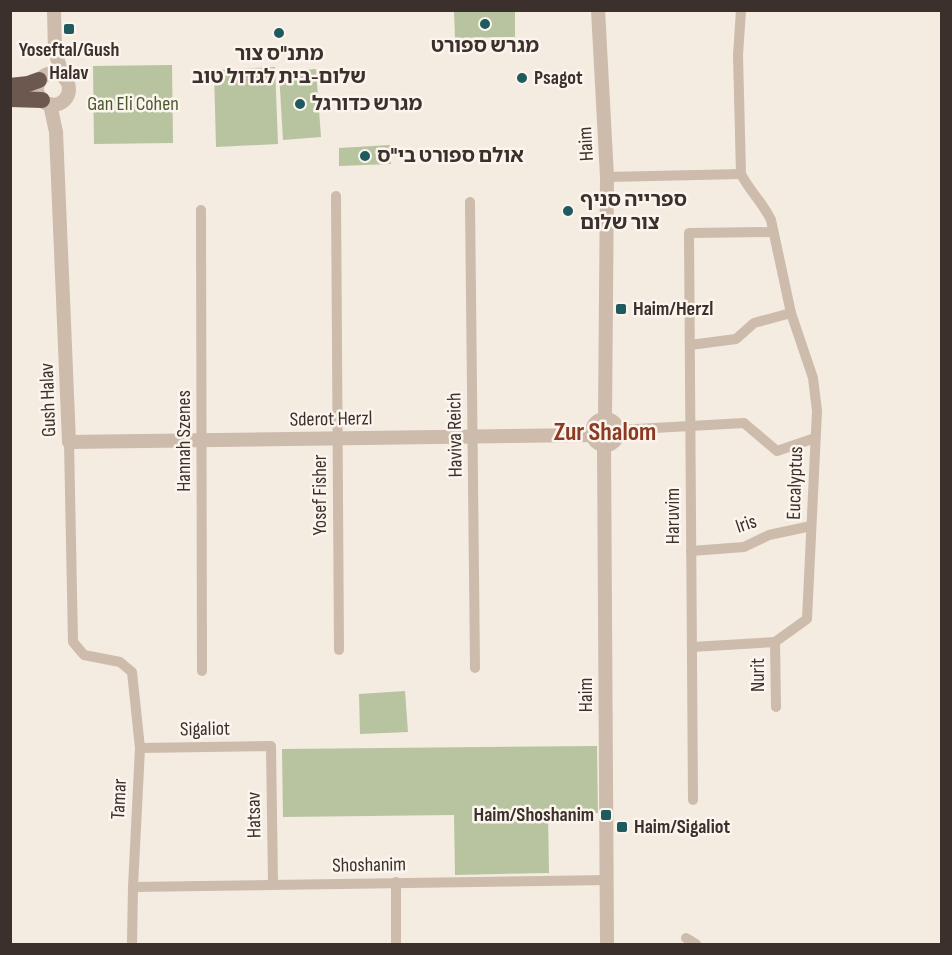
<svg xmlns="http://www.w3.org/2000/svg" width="952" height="955" font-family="'Sofia Sans Condensed','Noto Sans Hebrew',sans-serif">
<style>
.green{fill:#b8c4a0}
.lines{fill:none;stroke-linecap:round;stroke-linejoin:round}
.minor{stroke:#cdbbac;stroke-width:10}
.tertiary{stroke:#cdbbac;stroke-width:14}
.trunk{stroke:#6c584f;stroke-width:16}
.poi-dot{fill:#1f5a5e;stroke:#fbf5ee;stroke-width:2}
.labels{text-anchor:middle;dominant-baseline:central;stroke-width:5;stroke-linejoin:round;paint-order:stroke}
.poi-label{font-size:20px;font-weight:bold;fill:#3b302b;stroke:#fbf5ee;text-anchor:start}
.park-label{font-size:20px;fill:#4a5a2e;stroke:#fbf5ee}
.street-label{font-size:20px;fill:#3b302b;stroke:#fbf5ee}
.district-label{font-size:26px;font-weight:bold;fill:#8c3b22;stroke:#fbf5ee}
</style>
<rect width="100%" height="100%" fill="#f4ebe1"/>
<!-- green -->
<g class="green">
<polygon points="454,11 515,11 515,37 455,38"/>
<polygon points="172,65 173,143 94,144 93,66"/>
<polygon points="275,67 278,144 216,147 214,70"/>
<polygon points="316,69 321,137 283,140 279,72"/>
<polygon points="390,145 391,164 339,166 339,148"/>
<polygon points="405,691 408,732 360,734 359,694"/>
<polygon points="597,746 598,813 548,813 549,873 455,875 454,815 283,817 282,749"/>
</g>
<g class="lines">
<!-- minor -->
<g class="minor">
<polyline points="607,177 741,174"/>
<polyline points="336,196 339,650"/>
<polyline points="470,202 475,668"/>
<polyline points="201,210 202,671"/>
<polyline points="690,345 736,339 754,323 791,313"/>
<polyline points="618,430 744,423 777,451 815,438"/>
<polyline points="69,442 73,642 84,655 120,662 132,672 140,748 133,887 132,944"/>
<polyline points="691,551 744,547 769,535 811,526"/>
<polyline points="775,642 776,707"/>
<path d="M 692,647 L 775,642 L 807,619 L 817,411 L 813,378 L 791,313 L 771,220 C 763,203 749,190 741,174 L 738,55 L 741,10"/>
<polyline points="140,748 271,746 273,884"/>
<polyline points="693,800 689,233 773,232"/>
<polyline points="133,887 607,880"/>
<polyline points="686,938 696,944"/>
<polyline points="396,944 396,882"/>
</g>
<!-- tertiary -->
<g class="tertiary">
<polyline points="54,10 55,52 63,76"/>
<polyline points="598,10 607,177 605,419"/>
<circle cx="53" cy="89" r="16"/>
<polyline points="50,104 56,132 69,442 592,435"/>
<circle cx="605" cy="432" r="13"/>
<polyline points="604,445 607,944"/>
</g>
<!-- trunk -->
<g class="trunk">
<polyline points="10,86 28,84 39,80"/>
<polyline points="10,99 42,100"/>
</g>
</g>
<!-- markers -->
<g class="poi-dot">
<circle cx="485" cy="24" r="6"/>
<rect x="63" y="23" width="12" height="12" rx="3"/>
<circle cx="279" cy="33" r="6"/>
<circle cx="522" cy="78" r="6"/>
<circle cx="300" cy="104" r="6"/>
<circle cx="365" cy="156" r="6"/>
<circle cx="568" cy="211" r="6"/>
<rect x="615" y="303" width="12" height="12" rx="3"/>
<rect x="600" y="809" width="12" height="12" rx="3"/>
<rect x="616" y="821" width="12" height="12" rx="3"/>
</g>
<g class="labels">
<!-- poi labels -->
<g class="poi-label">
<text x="485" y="46" text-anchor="middle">מגרש ספורט</text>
<text x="69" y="50" text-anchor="middle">Yoseftal/Gush<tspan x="69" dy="23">Halav</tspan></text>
<text x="279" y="54" text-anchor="middle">מתנ"ס צור<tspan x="279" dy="23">שלום-בית לגדול טוב</tspan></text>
<text x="534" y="78">Psagot</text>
<text x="312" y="104">מגרש כדורגל</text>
<text x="377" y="156">אולם ספורט בי"ס</text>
<text x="580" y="200">ספרייה סניף<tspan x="580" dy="23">צור שלום</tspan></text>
<text x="633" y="309">Haim/Herzl</text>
<text x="594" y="815" text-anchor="end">Haim/Shoshanim</text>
<text x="634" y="827">Haim/Sigaliot</text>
</g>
<!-- park labels -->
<g class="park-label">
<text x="133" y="104">Gan Eli Cohen</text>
</g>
<!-- street labels -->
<g class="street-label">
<text transform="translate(586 144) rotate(-93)">Haim</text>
<text transform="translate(48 400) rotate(-92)">Gush Halav</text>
<text transform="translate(331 419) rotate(-1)">Sderot Herzl</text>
<text transform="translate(455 435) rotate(-91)">Haviva Reich</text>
<text transform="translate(184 441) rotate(-90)">Hannah Szenes</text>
<text transform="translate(795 483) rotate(-88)">Eucalyptus</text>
<text transform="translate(320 495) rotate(-90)">Yosef Fisher</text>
<text transform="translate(673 516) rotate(-90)">Haruvim</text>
<text transform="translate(746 524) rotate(-19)">Iris</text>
<text transform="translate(758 675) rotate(-90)">Nurit</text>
<text transform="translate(586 695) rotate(-90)">Haim</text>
<text transform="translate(205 729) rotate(-1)">Sigaliot</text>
<text transform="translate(119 799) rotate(-87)">Tamar</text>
<text transform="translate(254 815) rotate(-91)">Hatsav</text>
<text transform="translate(369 865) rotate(-1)">Shoshanim</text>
</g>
<!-- district labels -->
<g class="district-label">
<text x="605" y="432">Zur Shalom</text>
</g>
</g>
<!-- border -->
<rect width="952" height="955" fill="none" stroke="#3b302b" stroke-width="24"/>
</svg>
